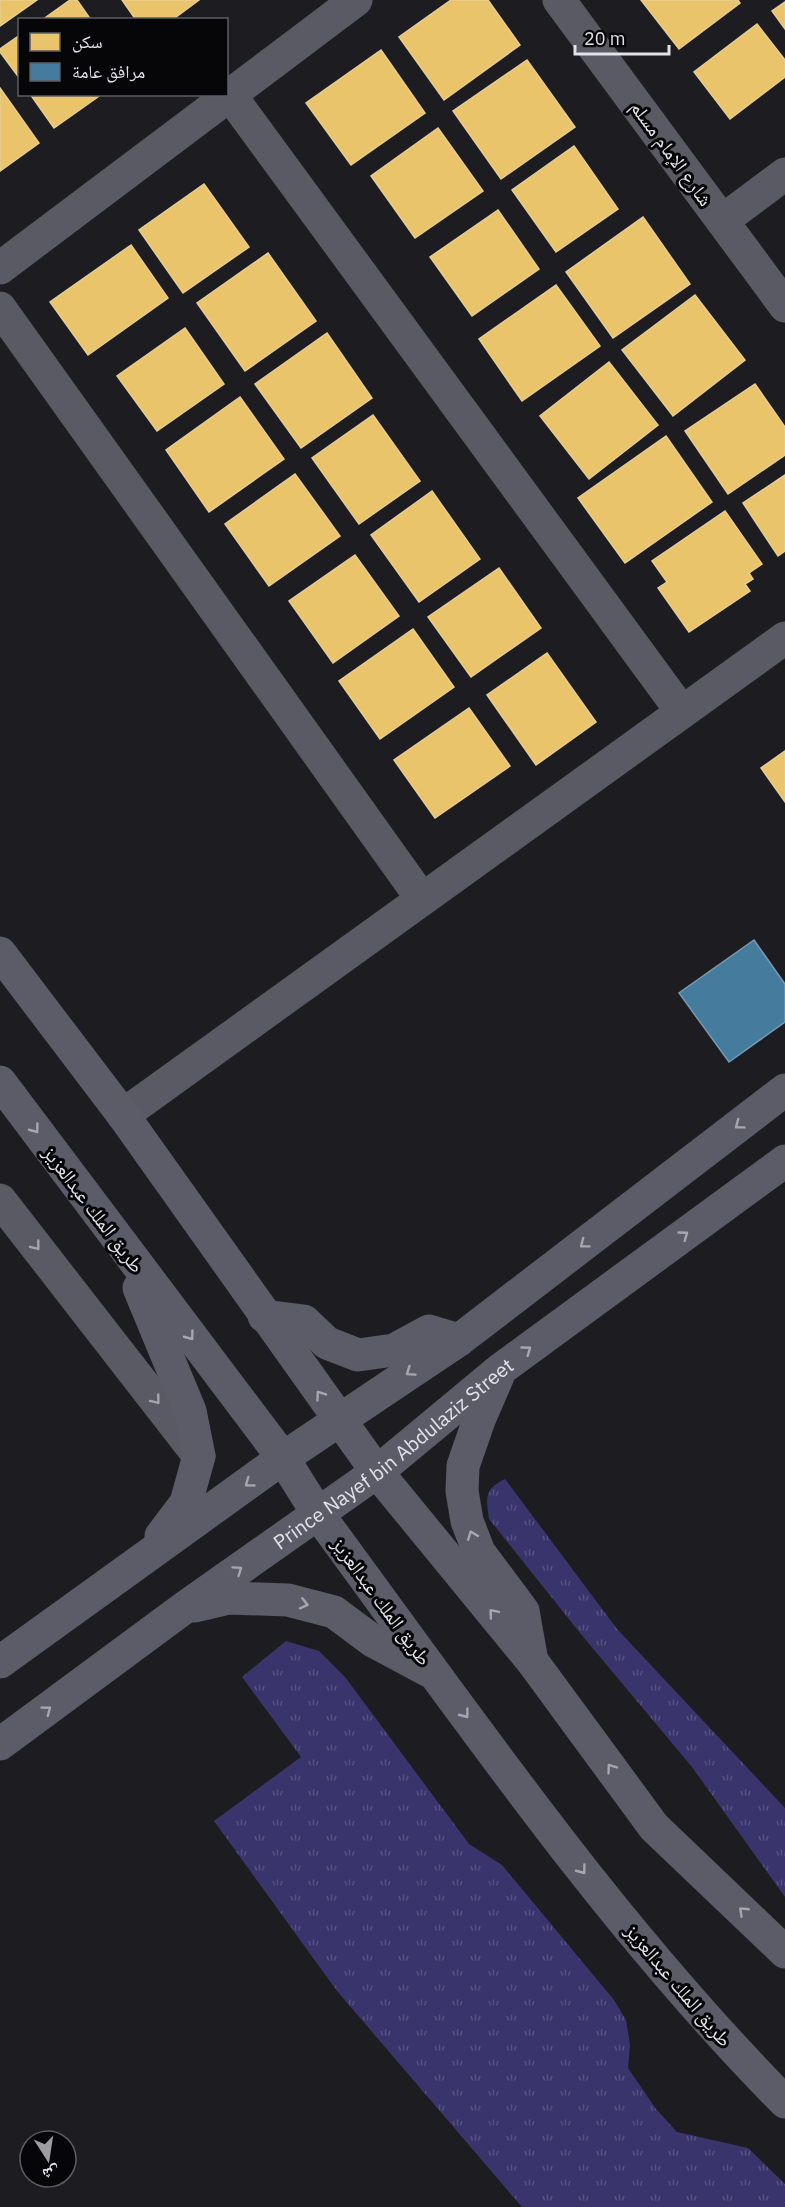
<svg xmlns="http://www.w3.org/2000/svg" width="785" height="2207" font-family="'IBM Plex Sans','Noto Naskh Arabic',sans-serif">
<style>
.grass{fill:url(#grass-tufts)}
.homes{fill:#e9c46a;stroke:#e7cd90;stroke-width:1.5}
.public{fill:#457b9d;stroke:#749ab4;stroke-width:1.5}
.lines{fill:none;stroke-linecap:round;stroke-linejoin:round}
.minor{stroke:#5a5a64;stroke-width:33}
.major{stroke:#5b5c67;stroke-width:33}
.oneway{stroke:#a5a6ae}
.oneway2{stroke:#a5a5ad}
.labels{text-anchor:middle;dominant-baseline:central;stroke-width:6;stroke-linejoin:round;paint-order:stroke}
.street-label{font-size:20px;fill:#e2e2e8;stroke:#060609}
</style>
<defs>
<pattern id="grass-tufts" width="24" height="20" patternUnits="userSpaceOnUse" patternTransform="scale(1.5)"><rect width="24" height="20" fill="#39346c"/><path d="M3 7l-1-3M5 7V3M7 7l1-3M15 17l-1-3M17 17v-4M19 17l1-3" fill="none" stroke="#555181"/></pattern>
</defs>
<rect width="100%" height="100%" fill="#1d1d21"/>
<!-- grass -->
<g class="grass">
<path d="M 505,1479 L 617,1629 L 785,1808 L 785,1897 L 692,1767 L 580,1633 L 489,1519 C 486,1498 484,1489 505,1479 Z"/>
<polygon points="286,1641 319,1651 345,1677 469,1844 502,1865 614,2000 626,2020 630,2045 628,2068 656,2109 677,2132 748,2148 785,2184 785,2207 522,2207 337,1991 214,1821 301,1757 242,1677"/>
</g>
<!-- homes -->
<g class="homes">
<polygon points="0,0 37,0 0,26"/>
<polygon points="70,0 77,0 91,20 42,20"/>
<polygon points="122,0 199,0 172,20 136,20"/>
<polygon points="451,0 488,0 520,45 444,100 399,37"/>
<polygon points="641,0 738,0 740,3 679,49"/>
<polygon points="785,2 785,29 772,11"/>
<polygon points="757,24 785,60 785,77 730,119 694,72"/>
<polygon points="20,35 20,79 0,52 0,49"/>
<polygon points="381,50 425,113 351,165 306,103"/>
<polygon points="527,60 575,127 501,179 453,111"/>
<polygon points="0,88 39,143 0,171"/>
<polygon points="30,94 102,94 54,128"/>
<polygon points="438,128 483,191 415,238 371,176"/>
<polygon points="574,146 618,209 556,252 512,190"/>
<polygon points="204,184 249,247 183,293 139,230"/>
<polygon points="498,210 539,269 472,316 430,257"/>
<polygon points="643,217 690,284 613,338 566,272"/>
<polygon points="131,245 168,298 88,355 50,302"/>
<polygon points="268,253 316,321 245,371 197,303"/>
<polygon points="556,285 600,346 522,401 479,339"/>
<polygon points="695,295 745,360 673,416 622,350"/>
<polygon points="185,328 224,384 157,431 117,376"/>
<polygon points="327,333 372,398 301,448 255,384"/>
<polygon points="609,362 658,425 589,479 540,416"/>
<polygon points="755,384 785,427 785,455 728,494 685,431"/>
<polygon points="240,397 284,459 209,512 166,450"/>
<polygon points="373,415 420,481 359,524 312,458"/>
<polygon points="666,436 712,502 625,563 578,498"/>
<polygon points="295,474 340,536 269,586 225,524"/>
<polygon points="785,475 785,551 778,556 743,503"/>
<polygon points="432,491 480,559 419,602 371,535"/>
<polygon points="725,511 762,564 749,573 753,579 745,584 750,591 689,632 658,588 667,582 652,561"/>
<polygon points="355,555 399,616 333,663 289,601"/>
<polygon points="499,568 541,628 471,677 428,617"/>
<polygon points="413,629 454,687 380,739 339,681"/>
<polygon points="547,653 596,722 536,765 487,695"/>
<polygon points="469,708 510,766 435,818 394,760"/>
<polygon points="785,751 785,802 761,768"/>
</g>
<!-- public -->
<polygon class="public" points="754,940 785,984 785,1022 729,1062 679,993"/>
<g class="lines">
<!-- minor -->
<g class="minor">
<polyline points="559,0 785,306"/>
<polyline points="230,95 682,712"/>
<polyline points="722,221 785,174"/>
<polyline points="0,268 356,0"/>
<polyline points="0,308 422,899"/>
<polyline points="123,1115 785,638"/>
<polyline points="0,1200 199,1456"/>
</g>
<!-- major -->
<g class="major">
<polyline points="0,953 123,1115 377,1472 532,1661 654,1827 785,1952"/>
<path d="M 0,1082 L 283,1458 L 318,1514 C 466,1715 609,1924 785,2102"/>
<polyline points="139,1288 190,1411 199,1456 186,1503 161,1536"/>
<polyline points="264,1316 304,1321 327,1343 358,1355 394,1350 429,1331 459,1340"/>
<polyline points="498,1376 479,1420 463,1466 462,1491 467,1521 479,1552 523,1611 531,1656"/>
<polyline points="195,1606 229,1598 288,1600 334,1612 373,1641 429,1671"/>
<polyline points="0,1662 283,1458 459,1340 785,1090"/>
<path id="s1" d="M 0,1744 L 184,1608 L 377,1472 L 501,1369 L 785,1161"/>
</g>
</g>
<!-- one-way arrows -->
<defs><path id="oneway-chevron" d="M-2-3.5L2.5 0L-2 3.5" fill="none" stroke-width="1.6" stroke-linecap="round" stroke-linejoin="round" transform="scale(1.5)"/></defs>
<g class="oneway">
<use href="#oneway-chevron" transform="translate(739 1125) rotate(143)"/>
<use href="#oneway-chevron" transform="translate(35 1129) rotate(53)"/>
<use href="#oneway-chevron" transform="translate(684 1235) rotate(-36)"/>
<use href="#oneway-chevron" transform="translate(584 1244) rotate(143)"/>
<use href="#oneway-chevron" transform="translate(190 1336) rotate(53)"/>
<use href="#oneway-chevron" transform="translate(527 1350) rotate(-36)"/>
<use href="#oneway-chevron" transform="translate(410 1372) rotate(146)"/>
<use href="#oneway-chevron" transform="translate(320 1395) rotate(-125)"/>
<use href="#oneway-chevron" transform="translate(249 1483) rotate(144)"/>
<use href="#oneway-chevron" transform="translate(472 1535) rotate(-111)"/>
<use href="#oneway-chevron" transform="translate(238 1570) rotate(-35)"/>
<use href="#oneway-chevron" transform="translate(304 1604) rotate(14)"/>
<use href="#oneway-chevron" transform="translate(493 1613) rotate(-130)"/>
<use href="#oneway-chevron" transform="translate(47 1710) rotate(-37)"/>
<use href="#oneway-chevron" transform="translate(465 1714) rotate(53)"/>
<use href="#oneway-chevron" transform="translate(611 1768) rotate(-126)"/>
<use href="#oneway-chevron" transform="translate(582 1870) rotate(53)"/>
<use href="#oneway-chevron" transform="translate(743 1911) rotate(-136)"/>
</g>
<g class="oneway2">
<use href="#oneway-chevron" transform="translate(36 1246) rotate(52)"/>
<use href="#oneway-chevron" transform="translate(156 1400) rotate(52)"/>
</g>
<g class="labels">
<!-- street labels -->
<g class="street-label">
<text transform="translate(672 153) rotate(54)">شارع الإمام مسلم</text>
<text transform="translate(94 1209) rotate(53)">طريق الملك عبدالعزيز</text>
<text stroke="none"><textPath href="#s1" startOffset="489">Prince Nayef bin Abdulaziz Street</textPath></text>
<text transform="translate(382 1601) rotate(54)">طريق الملك عبدالعزيز</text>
<text transform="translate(679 1985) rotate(50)">طريق الملك عبدالعزيز</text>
</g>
</g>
<!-- legend -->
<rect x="18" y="18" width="210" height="78" fill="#060609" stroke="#5e5e62" stroke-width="1.5"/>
<rect x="30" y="33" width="30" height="18" fill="#e9c46a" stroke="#5e5e62" stroke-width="1.5"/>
<text x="72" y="48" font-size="18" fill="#e2e2e8">سكن</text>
<rect x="30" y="63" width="30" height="18" fill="#457b9d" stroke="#5e5e62" stroke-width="1.5"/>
<text x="72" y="78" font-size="18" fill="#e2e2e8">مرافق عامة</text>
<!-- north arrow -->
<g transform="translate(48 2159) rotate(168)"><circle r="28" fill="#060609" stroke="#5e5e62" stroke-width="1.5"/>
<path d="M0-4.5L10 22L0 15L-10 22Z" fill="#9d9da2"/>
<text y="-9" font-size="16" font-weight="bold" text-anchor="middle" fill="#e2e2e8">ش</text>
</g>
<!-- scale -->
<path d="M575 45v9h94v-9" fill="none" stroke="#e2e2e8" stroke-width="3"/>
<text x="584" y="45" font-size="18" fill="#e2e2e8" stroke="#060609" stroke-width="4.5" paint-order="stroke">20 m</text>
</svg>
